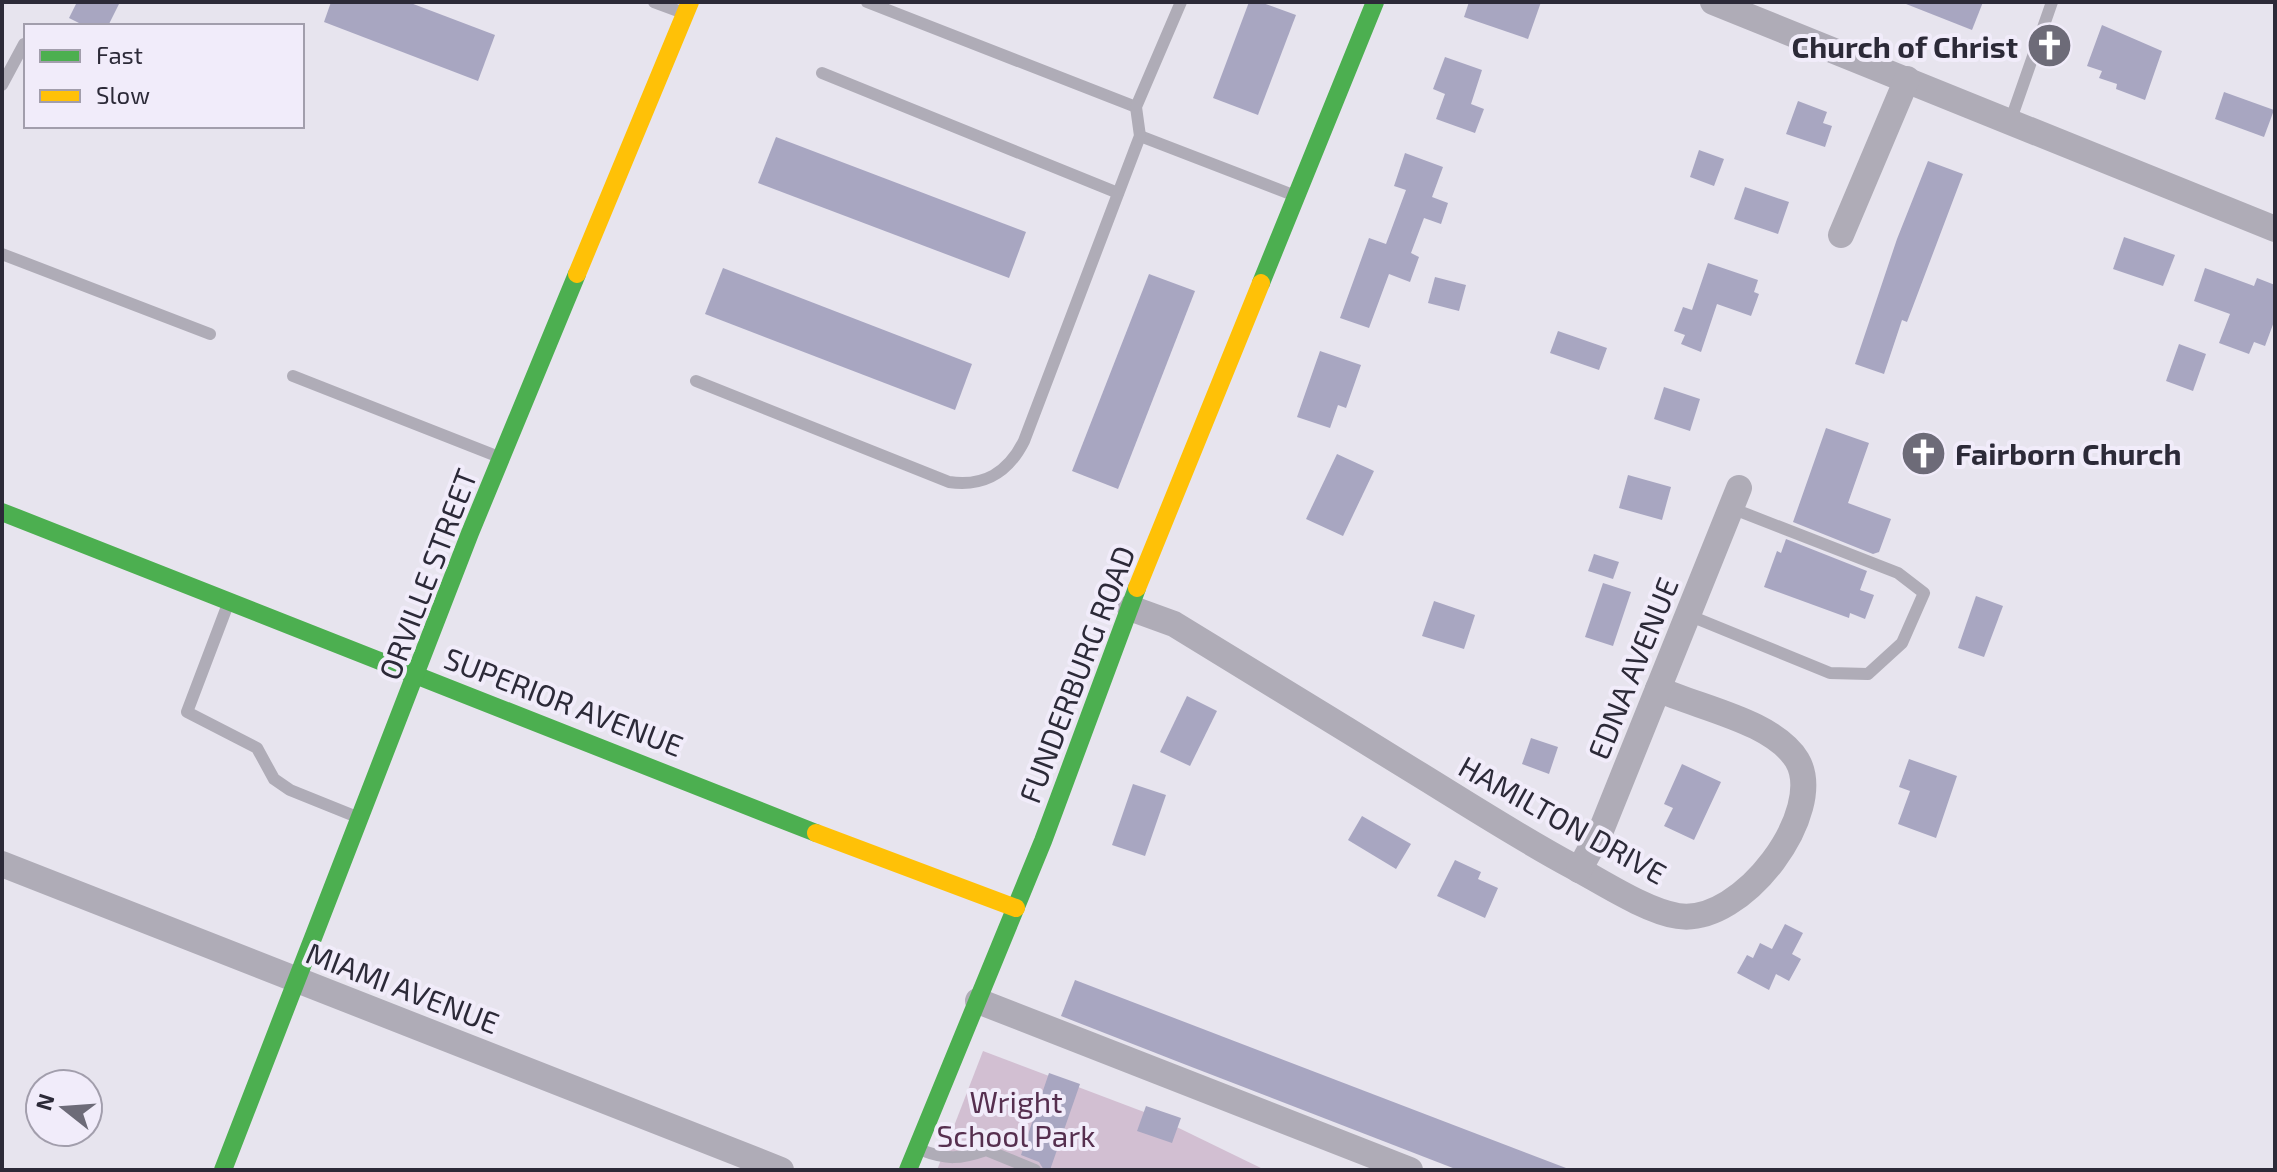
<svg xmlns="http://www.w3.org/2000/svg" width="2277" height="1172" font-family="'Exo 2',sans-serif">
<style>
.green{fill:#d2bfd2}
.building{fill:#a8a6c1}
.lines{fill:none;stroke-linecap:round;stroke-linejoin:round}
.lane{stroke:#afacb7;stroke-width:12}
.street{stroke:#afacb7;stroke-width:26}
.fast{stroke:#4caf50;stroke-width:18}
.slow{stroke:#ffc107;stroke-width:18}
.labels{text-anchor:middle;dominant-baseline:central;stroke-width:8;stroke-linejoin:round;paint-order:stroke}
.poi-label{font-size:30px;font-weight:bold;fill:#2c2a38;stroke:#f1ecfa;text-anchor:end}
.street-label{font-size:30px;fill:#2c2a38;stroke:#f1ecfa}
.park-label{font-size:30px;fill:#562f4f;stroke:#f1ecfa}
</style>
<rect width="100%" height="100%" fill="#e7e4ee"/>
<!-- green -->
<polygon class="green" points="983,1051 1152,1115 1265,1170 937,1170"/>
<!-- building -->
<g class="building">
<polygon points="77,2 120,2 108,26 85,26 69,18"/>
<polygon points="331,2 408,2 495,35 478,81 324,22"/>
<polygon points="1249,2 1260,2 1296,15 1258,115 1213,98"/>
<polygon points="1469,2 1541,2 1528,39 1464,17"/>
<polygon points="1901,2 1983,2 1972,30"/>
<polygon points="2102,25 2162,51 2145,100 2116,89 2117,84 2099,78 2102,71 2087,66"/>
<polygon points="1445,57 1482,70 1471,104 1484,109 1475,133 1436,119 1445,94 1433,89"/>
<polygon points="2224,92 2274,110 2264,137 2215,119"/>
<polygon points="1798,101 1827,112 1823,123 1832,126 1825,147 1786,134"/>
<polygon points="776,137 1026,232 1009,278 758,183"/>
<polygon points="1699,150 1724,159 1714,186 1690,177"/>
<polygon points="1405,153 1443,167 1432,197 1448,203 1441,224 1424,218 1411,253 1419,257 1410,282 1389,274 1369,328 1340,318 1369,238 1386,244 1406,190 1394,186"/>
<polygon points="1928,161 1963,174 1907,322 1902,320 1884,374 1855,364 1897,239"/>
<polygon points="1745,187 1789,202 1778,234 1734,219"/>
<polygon points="2124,237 2175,255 2163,286 2113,269"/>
<polygon points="1708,263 1758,280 1754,292 1759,294 1751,316 1717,304 1701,352 1681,344 1685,335 1674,331 1683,307 1692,310"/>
<polygon points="723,268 972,364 955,410 705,314"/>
<polygon points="2205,268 2254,286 2257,278 2275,285 2275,319 2265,346 2254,342 2249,354 2219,343 2230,314 2194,301"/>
<polygon points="1149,274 1195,291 1118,489 1072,471"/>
<polygon points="1435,277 1466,285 1459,311 1428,303"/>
<polygon points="1558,331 1607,348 1599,370 1550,353"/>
<polygon points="2179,344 2206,354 2193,391 2166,381"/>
<polygon points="1320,351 1361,365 1346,408 1338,405 1330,428 1297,417"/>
<polygon points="1664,387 1700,399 1690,431 1654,419"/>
<polygon points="1826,428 1869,443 1848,503 1891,519 1879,552 1873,554 1793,522"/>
<polygon points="1337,454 1374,471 1343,536 1306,519"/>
<polygon points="1628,475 1671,487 1662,520 1619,508"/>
<polygon points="1786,539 1867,571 1860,590 1874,595 1865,619 1850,613 1849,618 1764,587 1777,551 1781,553"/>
<polygon points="1594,554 1619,562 1613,579 1588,571"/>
<polygon points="1603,583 1631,592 1613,646 1585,637"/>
<polygon points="1976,596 2003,606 1984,657 1958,648"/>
<polygon points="1434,601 1475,615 1464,649 1422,636"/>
<polygon points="1187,696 1217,711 1190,766 1160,752"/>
<polygon points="1531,738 1558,747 1549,774 1522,764"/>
<polygon points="1909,759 1957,776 1936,838 1898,824 1910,791 1899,787"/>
<polygon points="1682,764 1721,782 1694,840 1664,826 1673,808 1664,804"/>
<polygon points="1133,784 1166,795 1145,856 1112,845"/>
<polygon points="1362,816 1411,844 1396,869 1348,840"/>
<polygon points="1455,860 1481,872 1478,879 1498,888 1485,918 1437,896"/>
<polygon points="1785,924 1803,933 1792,954 1801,959 1789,981 1776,974 1769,990 1737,973 1747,955 1753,958 1760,943 1772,949"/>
<polygon points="1075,980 1566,1168 1566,1170 1458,1170 1189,1066 1061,1016"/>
<polygon points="1049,1073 1080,1084 1050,1170 1044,1170 1039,1162 1021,1155"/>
<polygon points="1146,1106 1181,1118 1172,1143 1137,1131"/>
</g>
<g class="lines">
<!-- lane -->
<g class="lane">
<polyline points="654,2 681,12"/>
<polyline points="867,2 1136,107"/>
<polyline points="822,73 1118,193"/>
<polyline points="2,85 24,44"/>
<polyline points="2010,122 2052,2"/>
<polyline points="1140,136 1293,195"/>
<polyline points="2,254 210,334"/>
<polyline points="293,376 499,457"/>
<path d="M 696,381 L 949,482 C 984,487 1008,473 1024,441 L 1140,136 L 1136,107 L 1181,2"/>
<polyline points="228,604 187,712 257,748 274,779 290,790 357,817"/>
<polyline points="1688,615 1830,673 1868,674 1902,643 1924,593 1898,573 1731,508"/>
<path d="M 921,1150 C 947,1160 960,1159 986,1150 L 1035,1170"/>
</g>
<!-- street -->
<g class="street">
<polyline points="1713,2 2275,229"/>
<polyline points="1841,235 1907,79"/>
<path d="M 1130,608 L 1174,624 C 1254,673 1333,721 1412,770 C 1466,803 1518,837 1574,867 C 1602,882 1646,911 1678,916 C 1743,926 1827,811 1797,760 C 1773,721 1699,708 1658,689"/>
<polyline points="2,864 781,1170"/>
<polyline points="1579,870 1602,828 1739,488"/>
<polyline points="978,1001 1410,1170"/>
</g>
<!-- fast -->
<g class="fast">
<polyline points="1261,283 1375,2"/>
<polyline points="2,512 816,833"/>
<polyline points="223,1170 470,533 577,274"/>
<polyline points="908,1170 1043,841 1137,588"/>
</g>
<!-- slow -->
<g class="slow">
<polyline points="577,274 690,2"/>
<polyline points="1137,588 1261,283"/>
<polyline points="816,833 1016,908"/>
</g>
</g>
<!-- icons -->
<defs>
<symbol id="church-disc" viewBox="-11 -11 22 22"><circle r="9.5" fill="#6d6b78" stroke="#f1ecfa"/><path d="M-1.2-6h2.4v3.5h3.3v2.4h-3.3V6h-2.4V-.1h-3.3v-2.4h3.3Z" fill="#fff"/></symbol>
</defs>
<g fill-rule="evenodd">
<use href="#church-disc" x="2024" y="20" width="51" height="51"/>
<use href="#church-disc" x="1898" y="428" width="51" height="51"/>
</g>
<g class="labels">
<!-- poi labels -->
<g class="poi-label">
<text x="2018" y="46">Church of Christ</text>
<text x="1955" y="453" text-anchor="start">Fairborn Church</text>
</g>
<!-- street labels -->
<g class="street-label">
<text transform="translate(427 574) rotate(-69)">ORVILLE STREET</text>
<text transform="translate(1632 668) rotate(-68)">EDNA AVENUE</text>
<text transform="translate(1076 674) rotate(-69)">FUNDERBURG ROAD</text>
<text transform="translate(564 701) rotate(21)">SUPERIOR AVENUE</text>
<text transform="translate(1563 819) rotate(29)">HAMILTON DRIVE</text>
<text transform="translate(403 987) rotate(21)">MIAMI AVENUE</text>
</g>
<!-- park labels -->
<g class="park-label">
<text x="1016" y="1101">Wright<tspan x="1016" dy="34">School Park</tspan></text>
</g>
</g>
<!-- border -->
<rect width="2277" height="1172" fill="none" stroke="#2c2a38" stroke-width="8"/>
<!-- legend -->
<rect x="24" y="24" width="280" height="104" fill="#f1ecfa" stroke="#a29eac" stroke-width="2"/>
<rect x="40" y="50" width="40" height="12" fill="#4caf50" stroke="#a29eac" stroke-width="2"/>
<text x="96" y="64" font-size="24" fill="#2c2a38">Fast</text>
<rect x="40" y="90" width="40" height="12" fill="#ffc107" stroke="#a29eac" stroke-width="2"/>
<text x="96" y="104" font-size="24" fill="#2c2a38">Slow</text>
<!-- north arrow -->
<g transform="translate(64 1108) rotate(287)"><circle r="38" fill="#f1ecfa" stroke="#a29eac" stroke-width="2"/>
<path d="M0-6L14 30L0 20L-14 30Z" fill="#6d6b78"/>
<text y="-12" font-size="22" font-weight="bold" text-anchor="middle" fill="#2c2a38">N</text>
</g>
</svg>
